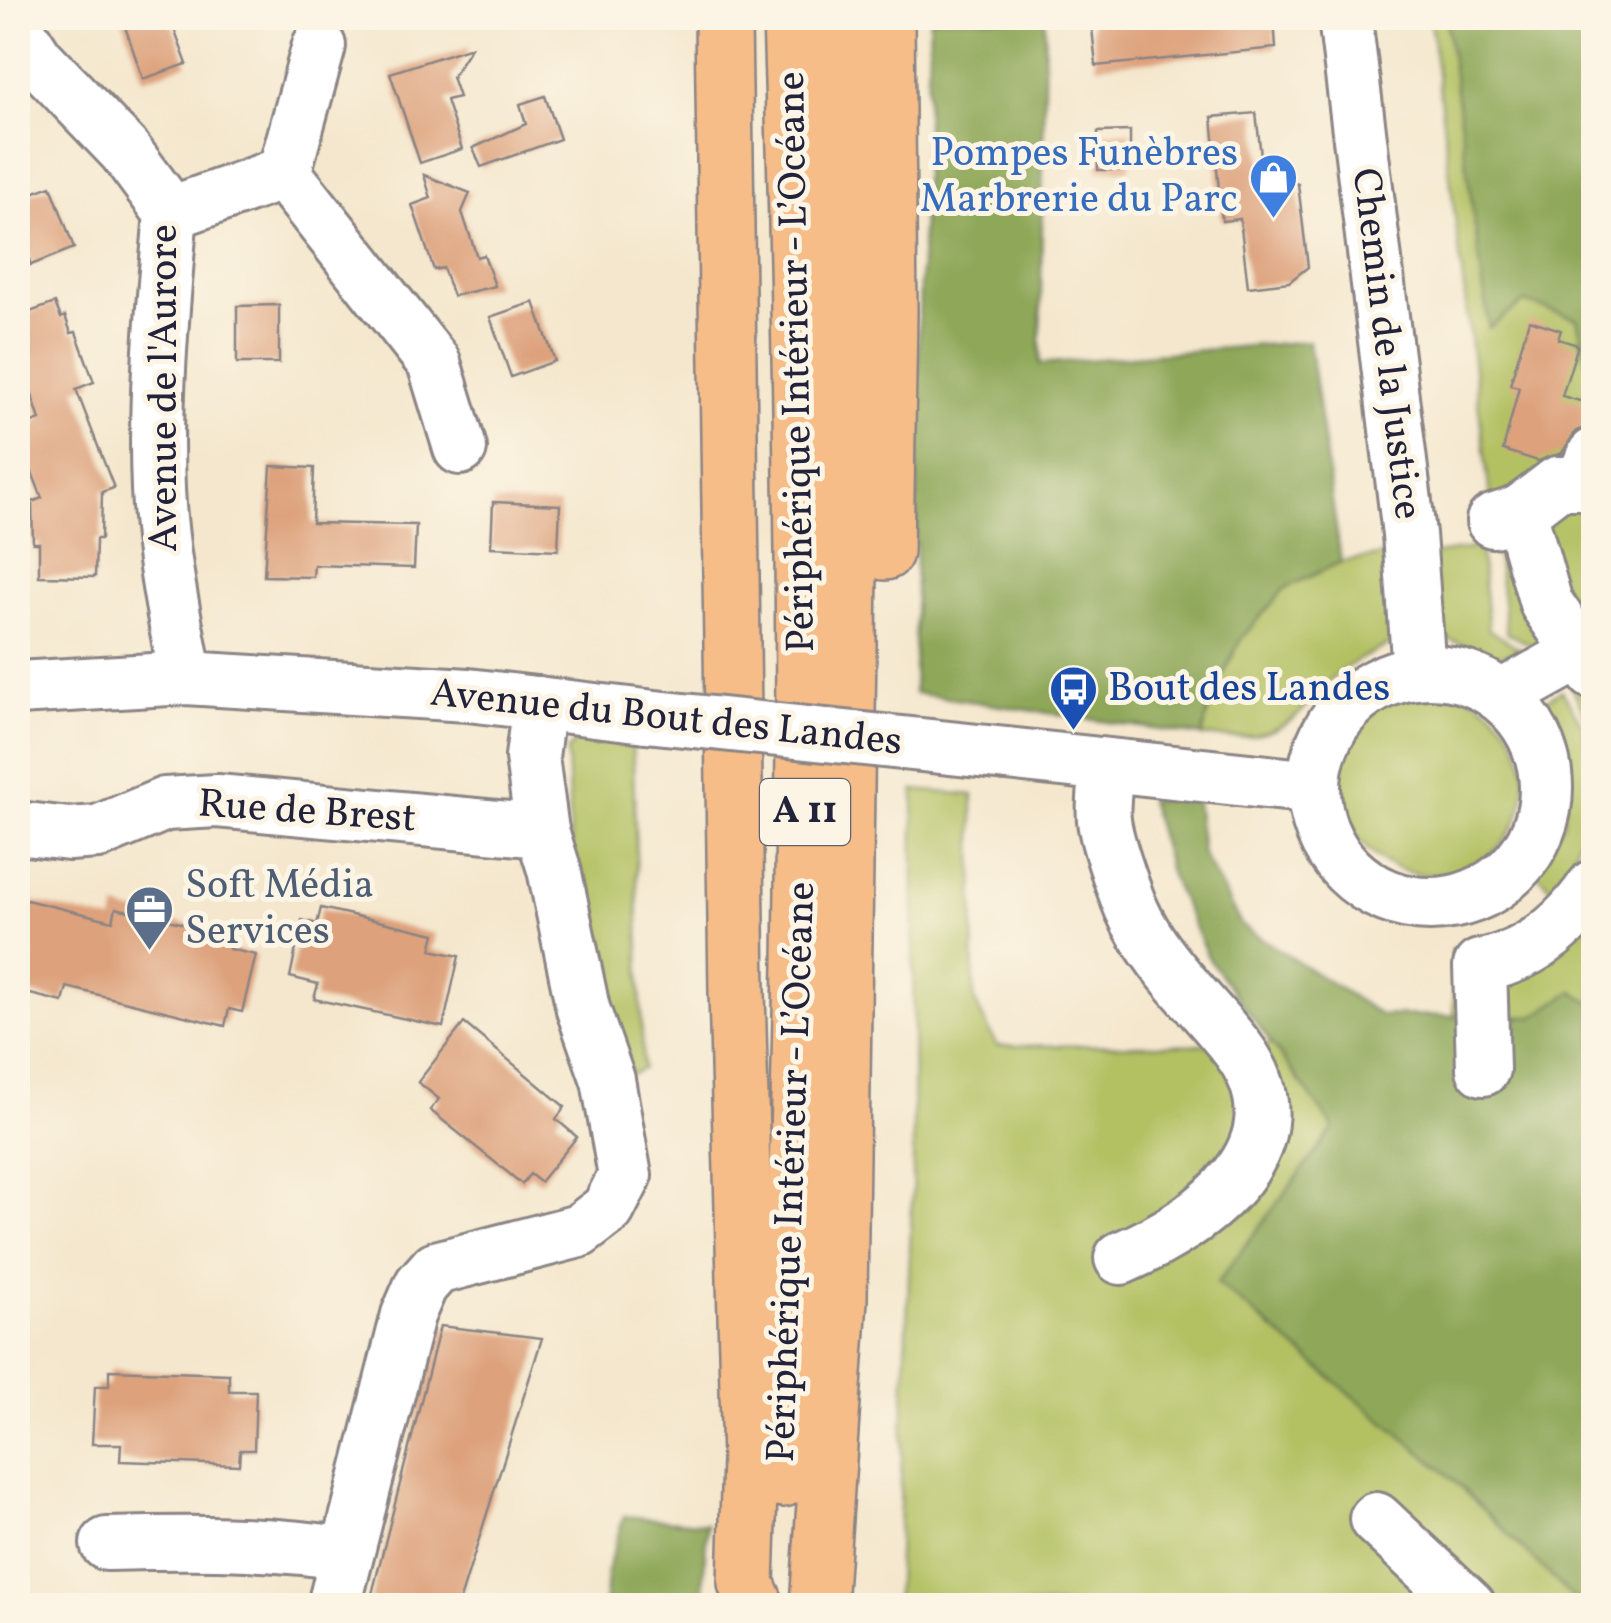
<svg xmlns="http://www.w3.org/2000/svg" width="1611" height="1623" font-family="Vollkorn,serif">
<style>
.green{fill:#b3c163;stroke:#6a724f;stroke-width:2.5}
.forest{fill:#8ea759;stroke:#58644a;stroke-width:2.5}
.building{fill:#dda17c}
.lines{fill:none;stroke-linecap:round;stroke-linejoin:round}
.minor-casing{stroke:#8b8484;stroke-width:58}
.highway-casing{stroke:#8b8484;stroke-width:60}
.minor{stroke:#fff;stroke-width:52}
.highway{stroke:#f7bd88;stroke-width:55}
.minor-bridge-casing{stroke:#8b8484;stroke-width:58;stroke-linecap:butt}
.minor-bridge{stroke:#fff;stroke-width:52}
.labels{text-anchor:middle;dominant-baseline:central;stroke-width:10;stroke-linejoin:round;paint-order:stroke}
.shield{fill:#fcf5e5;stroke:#63616e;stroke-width:2.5}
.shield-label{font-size:38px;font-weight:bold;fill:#22223b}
.shop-label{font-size:40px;fill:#366cbe;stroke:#fcf5e5;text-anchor:end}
.street-label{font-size:40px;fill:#22223b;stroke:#fcf5e5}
.transit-label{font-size:40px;fill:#164399;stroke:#fcf5e5;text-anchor:start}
.service-label{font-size:40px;fill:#4e5e75;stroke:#fcf5e5;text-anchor:start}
</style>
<rect width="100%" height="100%" fill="#fcf5e5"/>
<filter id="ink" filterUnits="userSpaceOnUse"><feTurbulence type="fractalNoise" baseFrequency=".01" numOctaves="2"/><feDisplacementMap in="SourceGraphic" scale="20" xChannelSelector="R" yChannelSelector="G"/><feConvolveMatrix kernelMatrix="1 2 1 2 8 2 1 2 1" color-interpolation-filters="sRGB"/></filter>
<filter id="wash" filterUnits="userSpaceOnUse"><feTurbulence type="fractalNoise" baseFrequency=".0048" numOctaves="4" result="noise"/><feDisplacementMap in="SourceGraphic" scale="40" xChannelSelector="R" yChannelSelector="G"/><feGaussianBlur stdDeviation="2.25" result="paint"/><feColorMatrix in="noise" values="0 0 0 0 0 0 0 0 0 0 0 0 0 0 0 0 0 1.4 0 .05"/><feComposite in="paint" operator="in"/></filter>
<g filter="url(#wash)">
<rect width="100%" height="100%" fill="#f4e7cd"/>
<!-- green -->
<g class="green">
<path d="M 1430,18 L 1593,18 L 1593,743 C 1590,722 1570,678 1555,663 C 1542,650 1523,641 1507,633 Z"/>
<polygon points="1480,547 1489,630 1521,649 1499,657 1447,639 1430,625 1422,556"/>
<path d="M 1392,554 L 1393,643 C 1368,654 1346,665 1326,684 C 1316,693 1309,705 1299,714 C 1272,738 1237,740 1202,736 L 1211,699 L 1241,639 L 1285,588 L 1341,562 Z"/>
<circle cx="1432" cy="782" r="93"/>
<polygon points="1562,690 1582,725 1591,769 1586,816 1573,857 1551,889 1536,872 1564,821 1569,763 1546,700"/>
<polygon points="589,724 632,731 643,1069 632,1074 605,1017 572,876 567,752"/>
<path d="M 914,790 L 973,795 L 974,1000 L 997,1046 L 1426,1043 L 1456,1063 L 1452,949 C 1527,937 1577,893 1593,818 L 1593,1605 L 896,1606 L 913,1173 Z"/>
</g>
<!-- forest -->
<g class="forest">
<polygon points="930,18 1045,18 1040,364 1309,341 1341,562 1285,588 1241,639 1211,699 1202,736 914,693 919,313"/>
<polygon points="1446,18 1593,18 1593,388 1577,319 1524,302 1489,328"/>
<polygon points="1149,800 1196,800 1202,853 1242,926 1381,1015 1533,1017 1573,991 1593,1004 1593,1605 1580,1605 1445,1472 1217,1283 1334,1128 1209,959 1172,879"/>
<polygon points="624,1516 707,1524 702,1605 605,1605 607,1571"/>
</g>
<g id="blocks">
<!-- building -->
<g class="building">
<polygon points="122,18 170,18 187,64 143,79"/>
<polygon points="1091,18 1274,18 1276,48 1096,66"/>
<polygon points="471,47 452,77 459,97 446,100 462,149 420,163 390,73"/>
<polygon points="545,96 560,139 481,167 473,148 526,124 520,104"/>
<polygon points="1256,113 1263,173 1298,184 1308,267 1289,282 1248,287 1240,219 1222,221 1212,117"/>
<polygon points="1130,131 1130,170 1098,170 1098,132"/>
<polygon points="424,175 470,193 462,212 477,257 484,255 495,286 453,296 443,268 434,270 412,205 431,198"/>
<polygon points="51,186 74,248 31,265 18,228 18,198"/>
<polygon points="534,302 555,361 511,377 490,317"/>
<polygon points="55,303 61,318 65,316 71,333 76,332 94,382 76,389 114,488 102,492 101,539 96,539 95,577 39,576 39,543 33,543 32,502 42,498 18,436 18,428 40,420 18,352 29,330 24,314"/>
<polygon points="279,305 279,363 237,363 237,306"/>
<polygon points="1529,320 1561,330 1558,339 1578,345 1562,396 1594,405 1594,425 1576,431 1562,453 1538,461 1503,450 1519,387 1510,385"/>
<polygon points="271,466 314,468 312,523 416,525 414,568 314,565 313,577 264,576"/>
<polygon points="493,502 560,505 558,550 491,547"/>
<polygon points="18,898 113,921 116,908 232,935 229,949 256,955 242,1012 229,1009 225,1026 67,987 63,1002 18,991"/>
<polygon points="321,908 435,934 431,950 459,956 443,1027 314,999 318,984 290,977 302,920 317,924"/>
<polygon points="464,1023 565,1107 556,1119 577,1137 540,1182 530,1174 522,1184 430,1110 439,1099 418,1082"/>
<polygon points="440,1326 542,1338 458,1606 369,1606"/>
<polygon points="109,1370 229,1374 229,1391 256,1391 254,1450 240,1450 239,1465 120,1461 121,1444 92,1444 95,1386 109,1386"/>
</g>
</g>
</g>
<g filter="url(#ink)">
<use href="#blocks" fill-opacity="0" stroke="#8b8484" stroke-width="2.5"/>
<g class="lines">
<defs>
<g id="minor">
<polyline points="1345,18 1409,534 1419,672"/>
<path d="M 18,30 L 37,59 L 125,151 L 171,213 C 163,305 154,397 158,489 C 161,553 174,616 186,678"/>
<polyline points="284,173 319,46"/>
<polyline points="171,213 284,173 434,363 460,448"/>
<polyline points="1520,512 1558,483 1581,483 1594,455"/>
<polyline points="1493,521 1520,512 1546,603 1594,673"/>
<circle cx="1430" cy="788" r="116"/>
<polyline points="18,688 186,678 468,695 646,716"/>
<polyline points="1502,696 1594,645"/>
<polyline points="1007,754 1313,787"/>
<path d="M 1107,766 C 1106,783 1102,803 1104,820 C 1106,840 1123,888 1131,908 C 1154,961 1202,1003 1237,1048 C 1311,1145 1202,1224 1121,1258"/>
<polyline points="18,828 69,834 98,832 165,804 217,801 542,831"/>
<path d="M 1483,1069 L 1480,966 C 1530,957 1566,927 1594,886"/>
<polyline points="1376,1519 1469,1606"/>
<path d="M 107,1544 C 187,1542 268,1541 347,1554"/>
<polyline points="334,1606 408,1315 421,1285 436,1268 579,1231 608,1209 625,1176 608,1080 583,1009 554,869 542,831 532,757 539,703"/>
</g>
<g id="highway">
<polyline points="723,18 737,992 750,1460 746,1583 756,1606"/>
<polyline points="885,552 889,313 886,18"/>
<path d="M 783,1479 C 812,992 807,505 791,18"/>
<polyline points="818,1606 839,1300 849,570 836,18"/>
</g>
</defs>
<!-- minor casing -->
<use href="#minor" class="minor-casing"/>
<!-- highway casing -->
<use href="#highway" class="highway-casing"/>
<!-- minor -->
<use href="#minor" class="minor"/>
<!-- highway -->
<use href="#highway" class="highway"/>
<defs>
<polyline id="minor-bridge" points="646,716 1007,754"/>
</defs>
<!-- minor-bridge casing -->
<use href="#minor-bridge" class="minor-bridge-casing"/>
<!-- minor-bridge -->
<use href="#minor-bridge" class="minor-bridge"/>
</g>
</g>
<!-- icons -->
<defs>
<symbol id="shop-pin" viewBox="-11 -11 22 30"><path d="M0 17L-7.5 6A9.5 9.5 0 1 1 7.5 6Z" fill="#3f7fe0" stroke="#fcf5e5"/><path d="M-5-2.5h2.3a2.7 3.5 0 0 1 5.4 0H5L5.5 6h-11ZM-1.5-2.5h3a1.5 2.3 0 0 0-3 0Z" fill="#fff"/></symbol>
<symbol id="bus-pin" viewBox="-11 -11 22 30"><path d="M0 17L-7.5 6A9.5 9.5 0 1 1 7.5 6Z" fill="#1a4fb4" stroke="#fcf5e5"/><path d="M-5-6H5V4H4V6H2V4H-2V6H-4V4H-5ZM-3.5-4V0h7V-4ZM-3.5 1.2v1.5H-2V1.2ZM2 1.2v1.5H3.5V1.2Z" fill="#fff"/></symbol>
<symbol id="office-pin" viewBox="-11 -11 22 30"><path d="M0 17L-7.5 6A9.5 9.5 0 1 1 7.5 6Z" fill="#5c6f8a" stroke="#fcf5e5"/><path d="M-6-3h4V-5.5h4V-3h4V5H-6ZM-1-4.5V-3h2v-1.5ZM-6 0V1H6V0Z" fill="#fff"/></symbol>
</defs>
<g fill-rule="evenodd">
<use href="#shop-pin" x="1246" y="150" width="55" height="75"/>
<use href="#bus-pin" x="1046" y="662" width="55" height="75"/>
<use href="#office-pin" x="122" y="882" width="55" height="75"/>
</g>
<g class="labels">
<!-- shield labels -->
<rect class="shield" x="760" y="779" width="90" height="66" rx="8"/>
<g class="shield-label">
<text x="805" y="812">A 11</text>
</g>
<!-- shop labels -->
<g class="shop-label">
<text x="1238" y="155">Pompes Funèbres<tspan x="1238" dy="46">Marbrerie du Parc</tspan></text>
</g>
<!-- street labels -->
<g class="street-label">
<text transform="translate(1385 344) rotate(83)">Chemin de la Justice</text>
<text transform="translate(798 362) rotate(-91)">Périphérique Intérieur - L’Océane</text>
<text transform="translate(166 388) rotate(-90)">Avenue de l'Aurore</text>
<text transform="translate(666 719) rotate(6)">Avenue du Bout des Landes</text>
<text transform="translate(307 813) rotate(4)">Rue de Brest</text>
<text transform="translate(793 1172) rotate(-88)">Périphérique Intérieur - L’Océane</text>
</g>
<!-- transit labels -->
<g class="transit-label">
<text x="1108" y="690">Bout des Landes</text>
</g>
<!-- service labels -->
<g class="service-label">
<text x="185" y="887">Soft Média<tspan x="185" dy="46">Services</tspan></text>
</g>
</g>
<!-- margin -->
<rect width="1611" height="1623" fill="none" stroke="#fcf5e5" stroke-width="60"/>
</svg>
